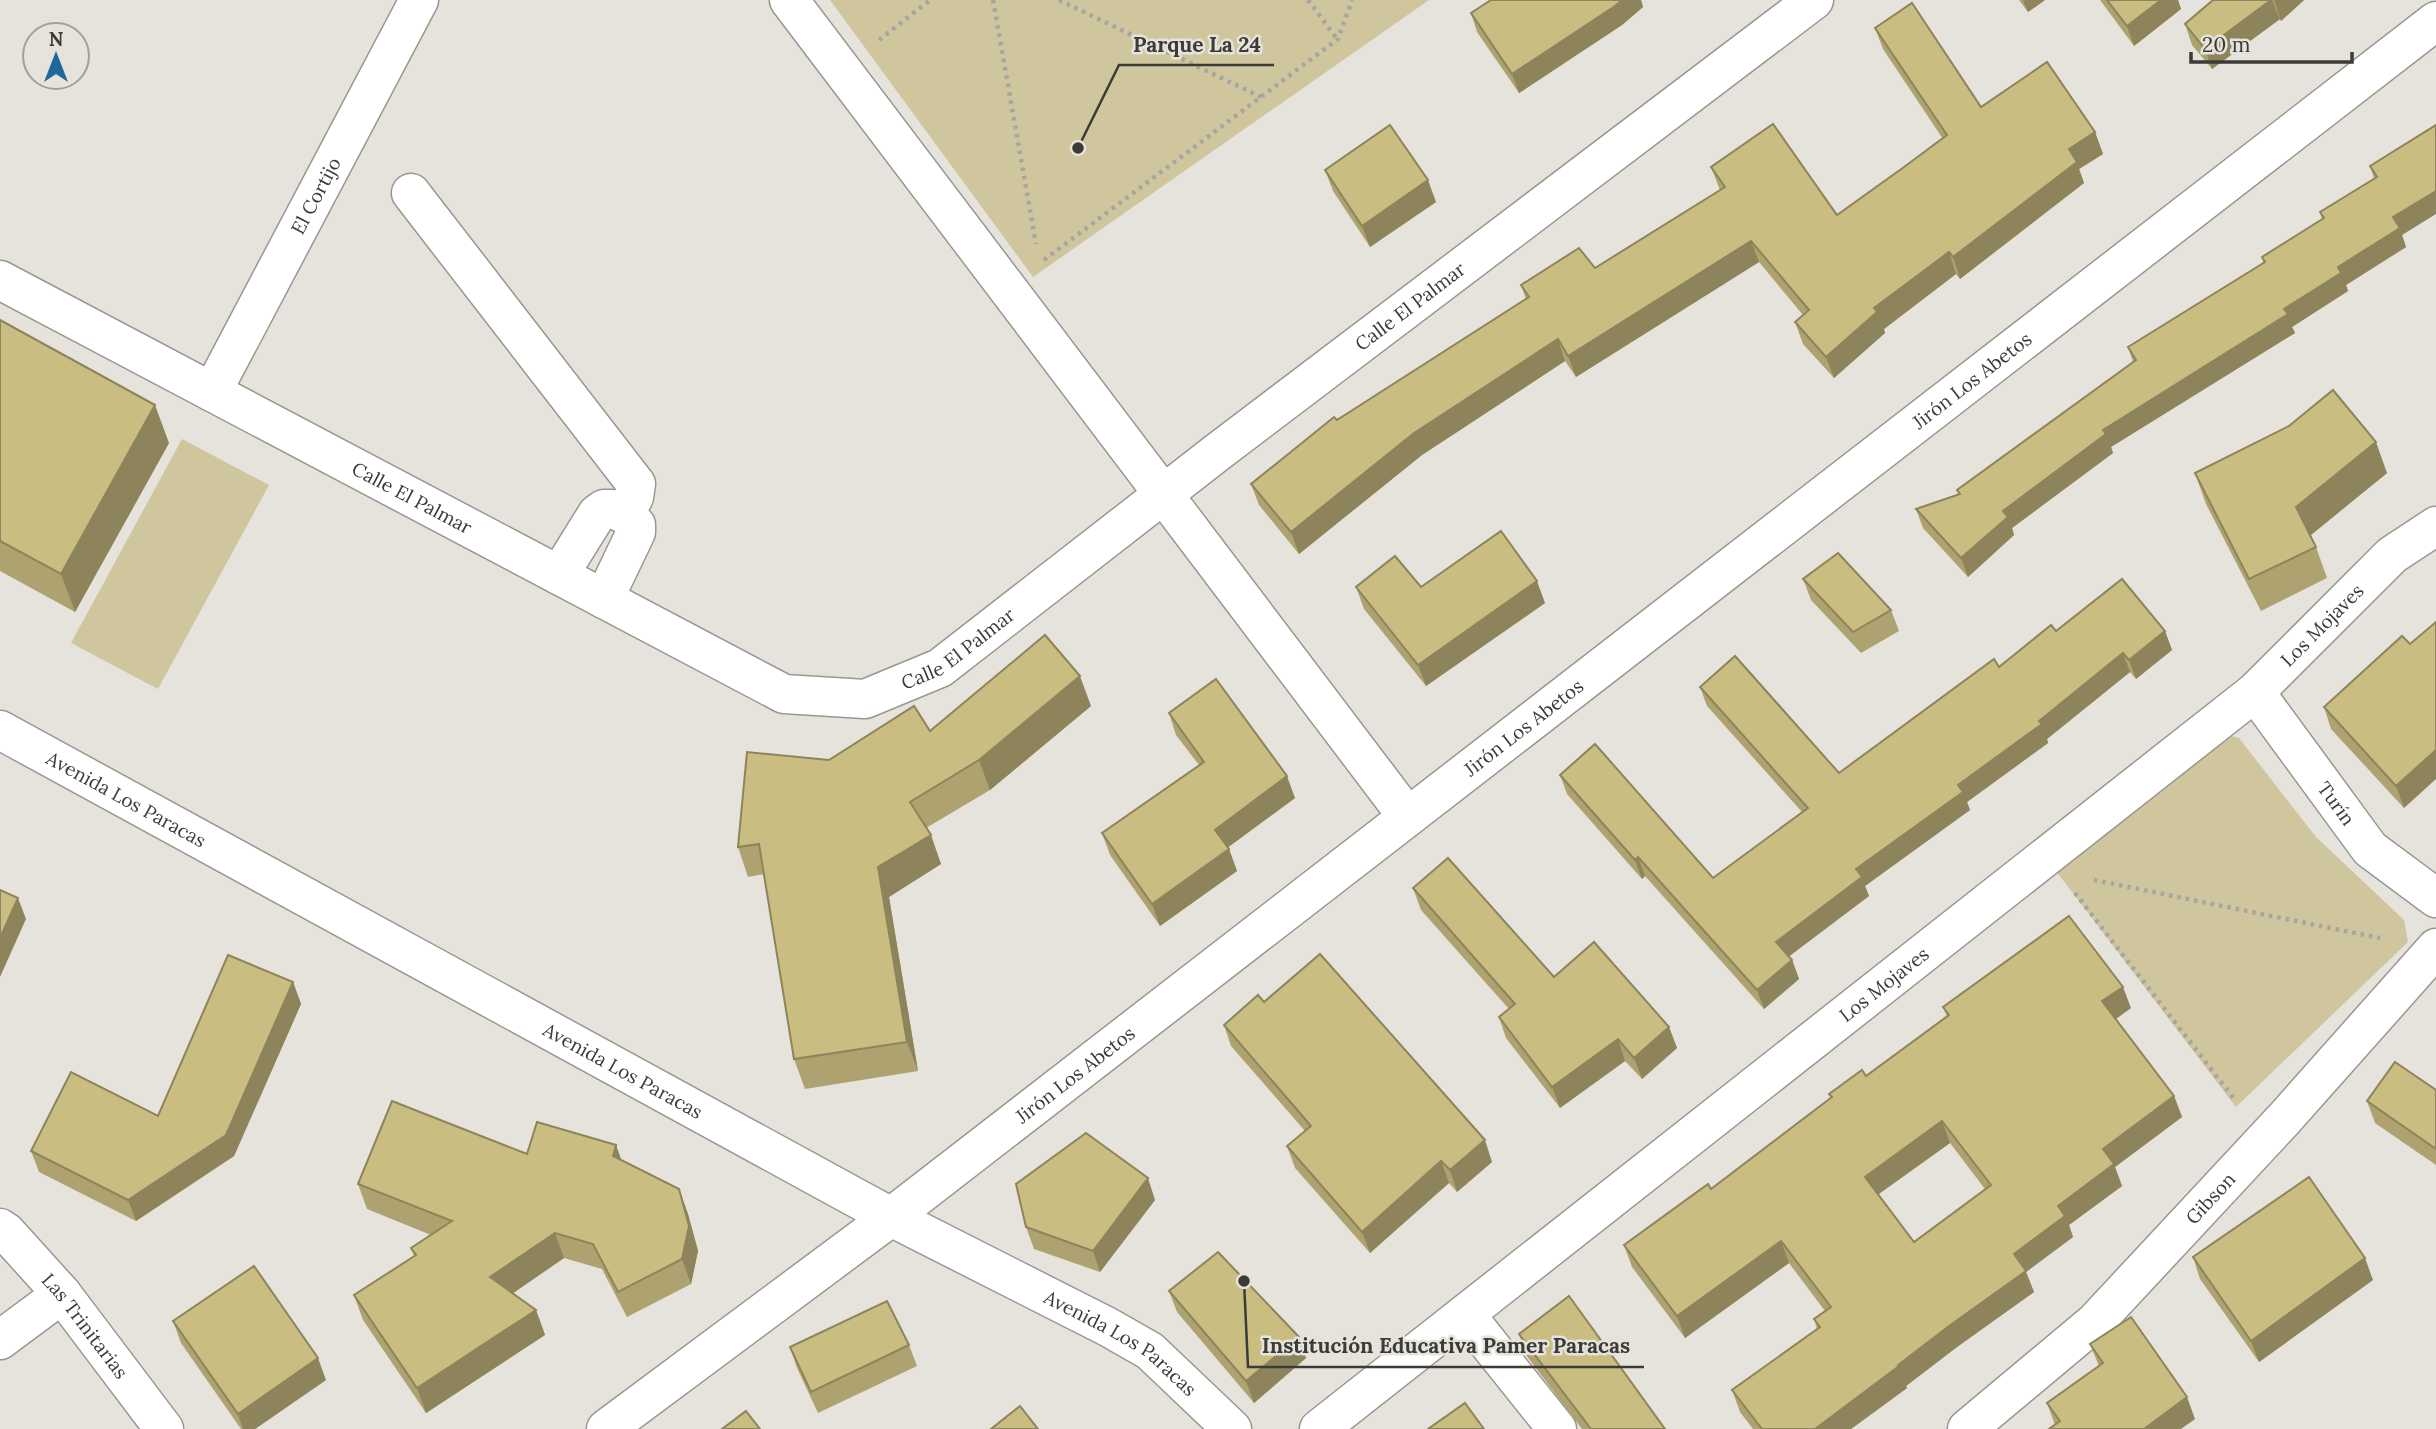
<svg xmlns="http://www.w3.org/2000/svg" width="2436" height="1429" font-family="Lora,serif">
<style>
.green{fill:#cfc69d}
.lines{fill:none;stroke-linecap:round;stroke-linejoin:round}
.minor-casing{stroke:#999790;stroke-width:41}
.path{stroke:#a7a59f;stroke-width:4.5;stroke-dasharray:3.5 5;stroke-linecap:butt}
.minor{stroke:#fff;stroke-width:38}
.wall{fill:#aea370;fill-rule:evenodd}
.shaded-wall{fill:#8d845b}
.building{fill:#cabd82;stroke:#8d845b;stroke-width:2;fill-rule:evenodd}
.labels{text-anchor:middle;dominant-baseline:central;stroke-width:5;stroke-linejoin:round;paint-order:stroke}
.street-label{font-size:19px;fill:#3b3b37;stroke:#e5e3db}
.leader{fill:none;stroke:#3b3b37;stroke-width:2.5}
.callout-dot{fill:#3b3b37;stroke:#e5e3db;stroke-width:2.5}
.callout-label{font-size:21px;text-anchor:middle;font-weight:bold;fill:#3b3b37;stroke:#e5e3db;stroke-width:5;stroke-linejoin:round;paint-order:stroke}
</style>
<rect width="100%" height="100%" fill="#e5e3db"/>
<!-- green -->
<g class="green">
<polygon points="830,0 1429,0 1033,277"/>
<polygon points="182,439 269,485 158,689 71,643"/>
<polygon points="2220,733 2239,738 2316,837 2404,920 2408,942 2236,1107 2053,867"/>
</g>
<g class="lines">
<defs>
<g id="minor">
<polyline points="789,0 1407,816"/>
<polyline points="411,193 636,484 634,497 625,514 612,509 604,509 597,514 559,575"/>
<path id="s1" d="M 0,280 L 784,694 L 865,699 L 940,668 L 1219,451 L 1814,0"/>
<path id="s2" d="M 212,392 L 419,0"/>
<polyline points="604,599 636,532 636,525 625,514"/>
<path id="s3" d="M 2255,692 L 2370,849 L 2436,898"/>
<path id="s4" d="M 0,730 L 891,1217 L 1108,1327 L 1150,1351 L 1232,1429"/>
<path id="s5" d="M 0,1228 L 6,1232 L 62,1294 L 164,1429"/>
<polyline points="1465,1314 1557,1429"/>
<polyline points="0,1340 62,1294"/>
<path id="s6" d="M 606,1429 L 891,1217 L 2436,21"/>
<path id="s7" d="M 1319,1429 L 2255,692 L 2392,555 L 2436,526"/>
<path id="s8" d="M 1967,1429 L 2095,1322 L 2285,1118 L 2436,948"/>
</g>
</defs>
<!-- minor casing -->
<use href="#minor" class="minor-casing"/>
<!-- path -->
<g class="path">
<polyline points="993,0 1036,244"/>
<polyline points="1059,0 1261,97"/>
<polyline points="1308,0 1337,39"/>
<polyline points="879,40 930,0"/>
<polyline points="1044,260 1338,39 1352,0"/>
<polyline points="2094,880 2380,938"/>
<polyline points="2075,893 2235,1100"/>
</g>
<!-- minor -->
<use href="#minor" class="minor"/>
</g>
<!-- wall -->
<g class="wall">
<polygon points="1491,0 1641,0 1643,7 1622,25 1519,93 1477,32 1471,13"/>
<polygon points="2019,0 2045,0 2028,12"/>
<polygon points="2100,0 2178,0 2181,9 2134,46"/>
<polygon points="2213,0 2304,0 2281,21 2280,19 2212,69 2192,45 2185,24"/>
<polygon points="1875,28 1981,107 2095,132 2103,154 2079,169 2084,183 1960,279 1956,274 1884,329 1885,333 1834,378 1803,344 1795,322 1803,315 1759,262 1576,377 1565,361 1422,455 1299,554 1259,505 1251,484 1337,420 1526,299 1521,285 1595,268 1720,190 1711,167 1837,215 1943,139 1883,49"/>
<polygon points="2436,125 2402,235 2406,247 2346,285 2348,291 2292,327 2295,333 2111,447 2113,453 2012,528 2014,535 1968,577 1923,528 1916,509 1959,495 1957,490 2133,362 2128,347 2264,263 2262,257 2322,219 2320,212 2374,178 2370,166"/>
<polygon points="1325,170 1436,202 1370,247 1333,191"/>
<polygon points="0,320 169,443 75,612 0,571"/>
<polygon points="2195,473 2387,473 2310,536 2316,547 2327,578 2261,611 2206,504"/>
<polygon points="1803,579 1891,610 1899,631 1861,653 1811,600"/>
<polygon points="1356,587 1545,603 1426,686 1364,609"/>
<polygon points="2056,631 2165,631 2172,650 2136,679 2130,672 2047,739 2048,743 1967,802 1970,810 1865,886 1869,896 1789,956 1792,960 1799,979 1764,1009 1645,876 1642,879 1567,794 1560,775 1713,878 1802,812 1707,706 1700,687 1839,773 1999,667"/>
<polygon points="2402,636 2404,808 2331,729 2324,707"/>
<polygon points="1091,706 990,790 926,828 941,864 889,897 918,1071 805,1089 794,1059 764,874 748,877 738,847 829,760 930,731"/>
<polygon points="1169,713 1295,798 1228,847 1237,871 1160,926 1110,855 1102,833 1199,765 1176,735"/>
<polygon points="1413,888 1554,977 1669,1027 1677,1048 1642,1079 1625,1061 1560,1108 1506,1038 1499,1017 1509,1009 1421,910"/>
<polygon points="293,982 301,1004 234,1156 136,1221 39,1172 31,1151 158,1116"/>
<polygon points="1264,1002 1492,1162 1457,1192 1449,1183 1370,1253 1295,1168 1287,1146 1305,1131 1231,1046 1224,1025"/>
<path d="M 1943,1007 L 2131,1008 L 2116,1019 L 2174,1096 L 2182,1117 L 2115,1167 L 2122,1186 L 2069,1225 L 2073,1237 L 2026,1272 L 2034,1292 L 1957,1347 L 1906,1386 L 1907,1388 L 1851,1429 L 1753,1429 L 1740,1412 L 1732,1390 L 1817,1329 L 1814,1319 L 1825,1311 L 1789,1263 L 1685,1338 L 1632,1267 L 1624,1245 L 1711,1189 L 1831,1098 L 1829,1094 L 1866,1076 L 1947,1017 ZM 1950,1143 L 1985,1189 L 1914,1242 L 1879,1194 Z"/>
<polygon points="2436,1090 2436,1165 2375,1123 2367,1101"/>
<polygon points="527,1154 622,1160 679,1189 688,1214 698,1251 691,1284 627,1317 602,1269 564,1258 512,1293 536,1310 545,1335 426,1413 363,1320 354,1295 414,1256 411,1248 431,1235 367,1209 358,1184"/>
<polygon points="1155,1200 1100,1272 1034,1249 1026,1227"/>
<polygon points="2193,1257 2373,1280 2259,1362 2200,1279"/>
<polygon points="1169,1291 1306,1358 1254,1403 1177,1312"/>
<polygon points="173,1321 326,1380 255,1429 241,1429 181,1343"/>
<polygon points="1519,1334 1665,1429 1582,1429 1526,1355"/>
<polygon points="2090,1344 2195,1419 2055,1425 2047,1403 2099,1366"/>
<polygon points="909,1345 917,1366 818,1413 797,1368 790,1347"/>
</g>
<!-- shaded-wall -->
<g class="shaded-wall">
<polygon points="1622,0 1641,0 1643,7 1622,25 1519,93 1512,74"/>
<polygon points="2025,0 2045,0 2028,12 2023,1"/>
<polygon points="2161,0 2178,0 2181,9 2134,46 2127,26"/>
<polygon points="2271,0 2272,0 2280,19 2212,69 2205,49"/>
<polygon points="2274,0 2304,0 2281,21"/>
<polygon points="2095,132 2103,154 2079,169 2084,183 1960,279 1953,257 2069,149"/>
<polygon points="1428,180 1436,202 1370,247 1362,226"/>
<polygon points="2436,191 2436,214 2402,235 2406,247 2346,285 2348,291 2292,327 2295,333 2111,447 2113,453 2012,528 2014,535 1968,577 1961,558 2003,511 2103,430 2284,309 2338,267 2393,217"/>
<polygon points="1751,241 1759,262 1576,377 1568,356"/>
<polygon points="1949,252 1956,274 1884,329 1885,333 1834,378 1826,357 1874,308"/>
<polygon points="1558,339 1565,361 1422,455 1299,554 1291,532 1414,433"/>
<polygon points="155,405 169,443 75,612 61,574"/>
<polygon points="2376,442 2387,473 2307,538 2296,507"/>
<polygon points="1537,581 1545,603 1426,686 1418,665"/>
<polygon points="2165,631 2172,650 2136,679 2129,660"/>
<polygon points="2123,653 2130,672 2047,739 2048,743 1967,802 1970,810 1865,886 1869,896 1783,961 1776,942 1856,869 1958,785"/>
<polygon points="1080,676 1091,706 990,790 979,760"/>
<polygon points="2436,750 2436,779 2404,808 2396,786"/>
<polygon points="1287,776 1295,798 1223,851 1215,830"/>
<polygon points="931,835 941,864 889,897 918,1071 907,1042 878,867"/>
<polygon points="1229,849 1237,871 1160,926 1152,904"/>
<polygon points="1638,857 1645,876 1642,879 1635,860"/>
<polygon points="18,898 26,919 0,977 0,938"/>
<polygon points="1792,960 1799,979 1764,1009 1757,990"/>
<polygon points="293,982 301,1004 234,1156 136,1221 128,1200"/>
<polygon points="2123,987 2131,1008 2110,1023 2102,1001"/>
<polygon points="1669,1027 1677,1048 1642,1079 1634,1058"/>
<polygon points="1618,1039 1625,1061 1560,1108 1552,1087"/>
<polygon points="2174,1096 2182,1117 2115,1167 2122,1186 2069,1225 2073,1237 2026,1272 2034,1292 1957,1347 1906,1386 1907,1388 1851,1429 1815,1429 1898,1365 2014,1254 2058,1206 2103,1149"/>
<polygon points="1942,1121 1950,1143 1873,1198 1865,1177"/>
<polygon points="1485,1140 1492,1162 1457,1192 1450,1170"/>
<polygon points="616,1145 625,1170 613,1156"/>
<polygon points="1441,1161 1449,1183 1370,1253 1362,1232"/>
<polygon points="1148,1178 1155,1200 1100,1272 1093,1251"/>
<polygon points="679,1189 688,1214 698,1251 691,1284 682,1259"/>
<polygon points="555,1233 564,1258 499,1303 490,1277"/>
<polygon points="1781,1241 1789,1263 1685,1338 1677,1316"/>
<polygon points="2365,1258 2373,1280 2259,1362 2251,1341"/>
<polygon points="536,1310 545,1335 426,1413 417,1388"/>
<polygon points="1299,1337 1306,1358 1254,1403 1246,1381"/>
<polygon points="318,1358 326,1380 255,1429 243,1429 238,1414"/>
<polygon points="2187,1397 2195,1419 2181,1429 2144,1429"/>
</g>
<!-- building -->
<g class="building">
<polygon points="1491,0 1622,0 1615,6 1512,74 1471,13"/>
<polygon points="2107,0 2161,0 2127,26"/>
<polygon points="2213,0 2271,0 2205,49 2185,24"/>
<polygon points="1912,3 1981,107 2047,62 2095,132 2069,149 2077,162 1953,257 1949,252 1874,308 1877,312 1826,357 1795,322 1809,310 1751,241 1568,356 1558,339 1414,433 1291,532 1251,484 1334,417 1337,420 1529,297 1521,285 1579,248 1595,268 1725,187 1711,167 1773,124 1837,215 1904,167 1947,135 1875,28"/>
<polygon points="1390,125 1428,180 1362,226 1325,170"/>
<polygon points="2436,125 2436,191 2393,217 2400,228 2338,267 2341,273 2284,309 2288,314 2103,430 2106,434 2003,511 2008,517 1961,558 1916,509 1960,494 1957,490 2136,360 2128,347 2265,262 2262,257 2324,218 2320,212 2377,177 2370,166"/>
<polygon points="0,320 155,405 61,574 0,541"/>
<polygon points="2333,390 2376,442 2296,507 2316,547 2249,579 2195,473 2289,426"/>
<polygon points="1501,531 1537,581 1418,665 1356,587 1395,556 1421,587"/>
<polygon points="1838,553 1891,610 1853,632 1803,579"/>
<polygon points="2122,579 2165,631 2129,660 2123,653 2039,721 2042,724 1958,785 1963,792 1856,869 1862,877 1776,942 1792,960 1757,990 1638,857 1635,860 1560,775 1595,744 1713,878 1808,808 1700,687 1735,656 1839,773 1994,659 1999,667 2051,625 2056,631"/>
<polygon points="2436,622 2436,750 2396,786 2324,707 2402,636 2410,644"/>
<polygon points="1045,635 1080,676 979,760 910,802 931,835 878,867 907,1042 794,1059 759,844 738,847 747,752 829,760 914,706 930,731"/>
<polygon points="1216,679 1287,776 1215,830 1229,849 1152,904 1102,833 1204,762 1169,713"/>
<polygon points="1448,858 1554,977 1594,942 1669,1027 1634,1058 1618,1039 1552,1087 1499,1017 1515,1004 1413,888"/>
<polygon points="0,890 18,898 0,938"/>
<path d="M 2069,916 L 2123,987 L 2102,1001 L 2174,1096 L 2103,1149 L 2114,1164 L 2058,1206 L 2065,1216 L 2014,1254 L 2026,1271 L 1949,1326 L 1898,1365 L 1899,1366 L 1815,1429 L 1762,1429 L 1732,1390 L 1820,1327 L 1814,1319 L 1831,1307 L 1781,1241 L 1677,1316 L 1624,1245 L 1708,1184 L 1711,1189 L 1832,1097 L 1829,1094 L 1862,1070 L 1866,1076 L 1949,1015 L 1943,1007 ZM 1942,1121 L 1991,1185 L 1914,1242 L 1865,1177 Z"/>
<polygon points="1320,954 1485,1140 1450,1170 1441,1161 1362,1232 1287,1146 1311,1126 1224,1025 1258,995 1264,1002"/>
<polygon points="228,955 293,982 226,1135 128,1200 31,1151 71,1072 158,1116"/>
<polygon points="2395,1062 2436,1090 2436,1149 2367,1101"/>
<polygon points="392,1101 527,1154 537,1122 616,1145 613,1156 679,1189 689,1226 682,1259 618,1292 593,1244 555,1233 490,1277 536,1310 417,1388 354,1295 416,1255 411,1248 452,1221 358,1184"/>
<polygon points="1086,1133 1148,1178 1093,1251 1026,1227 1016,1184"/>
<polygon points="2309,1177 2365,1258 2251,1341 2193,1257"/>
<polygon points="1218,1252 1299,1337 1246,1381 1169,1291"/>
<polygon points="254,1266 318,1358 238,1414 173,1321"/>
<polygon points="1569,1296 1665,1429 1591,1429 1519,1334"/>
<polygon points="887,1301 909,1345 811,1392 790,1347"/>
<polygon points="2131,1317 2187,1397 2144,1429 2049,1429 2060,1421 2047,1403 2103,1363 2090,1344"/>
<polygon points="1465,1403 1484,1429 1428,1429"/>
<polygon points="1020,1406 1038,1429 991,1429"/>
<polygon points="746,1411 760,1429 722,1429"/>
</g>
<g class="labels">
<!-- street labels -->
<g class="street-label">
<text stroke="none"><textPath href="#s2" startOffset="222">El Cortijo</textPath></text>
<text stroke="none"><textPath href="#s1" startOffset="1642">Calle El Palmar</textPath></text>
<text stroke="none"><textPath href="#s6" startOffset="1722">Jirón Los Abetos</textPath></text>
<text stroke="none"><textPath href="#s1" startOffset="466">Calle El Palmar</textPath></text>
<text stroke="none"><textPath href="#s7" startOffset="1286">Los Mojaves</textPath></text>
<text stroke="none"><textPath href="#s1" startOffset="1074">Calle El Palmar</textPath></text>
<text stroke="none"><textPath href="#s6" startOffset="1155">Jirón Los Abetos</textPath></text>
<text stroke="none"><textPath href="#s4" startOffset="144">Avenida Los Paracas</textPath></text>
<text stroke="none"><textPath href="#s3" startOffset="138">Turín</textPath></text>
<text stroke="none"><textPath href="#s7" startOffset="719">Los Mojaves</textPath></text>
<text stroke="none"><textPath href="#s4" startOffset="710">Avenida Los Paracas</textPath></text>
<text stroke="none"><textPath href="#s6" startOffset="588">Jirón Los Abetos</textPath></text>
<text stroke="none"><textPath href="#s8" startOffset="336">Gibson</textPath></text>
<text stroke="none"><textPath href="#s5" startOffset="130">Las Trinitarias</textPath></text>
<text stroke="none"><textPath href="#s4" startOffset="1278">Avenida Los Paracas</textPath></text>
</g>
</g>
<!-- callouts -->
<path class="leader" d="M1078 148L1119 65H1274M1244 1281L1248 1367H1644"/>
<g class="callout-dot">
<circle cx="1078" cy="148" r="7"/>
<circle cx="1244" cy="1281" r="7"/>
</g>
<g class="callout-label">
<text x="1197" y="52">Parque La 24</text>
<text x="1446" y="1353">Institución Educativa Pamer Paracas</text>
</g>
<!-- north arrow -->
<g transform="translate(56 56)"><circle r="33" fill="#e5e3db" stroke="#a1a099" stroke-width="2"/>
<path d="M0-5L12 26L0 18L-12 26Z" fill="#1f689c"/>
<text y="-10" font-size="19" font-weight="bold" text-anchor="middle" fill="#3b3b37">N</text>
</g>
<!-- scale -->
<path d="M2191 52v10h161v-10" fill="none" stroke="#3b3b37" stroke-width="3.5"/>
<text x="2202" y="52" font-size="21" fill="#3b3b37" stroke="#e5e3db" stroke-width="5" paint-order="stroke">20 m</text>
</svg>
